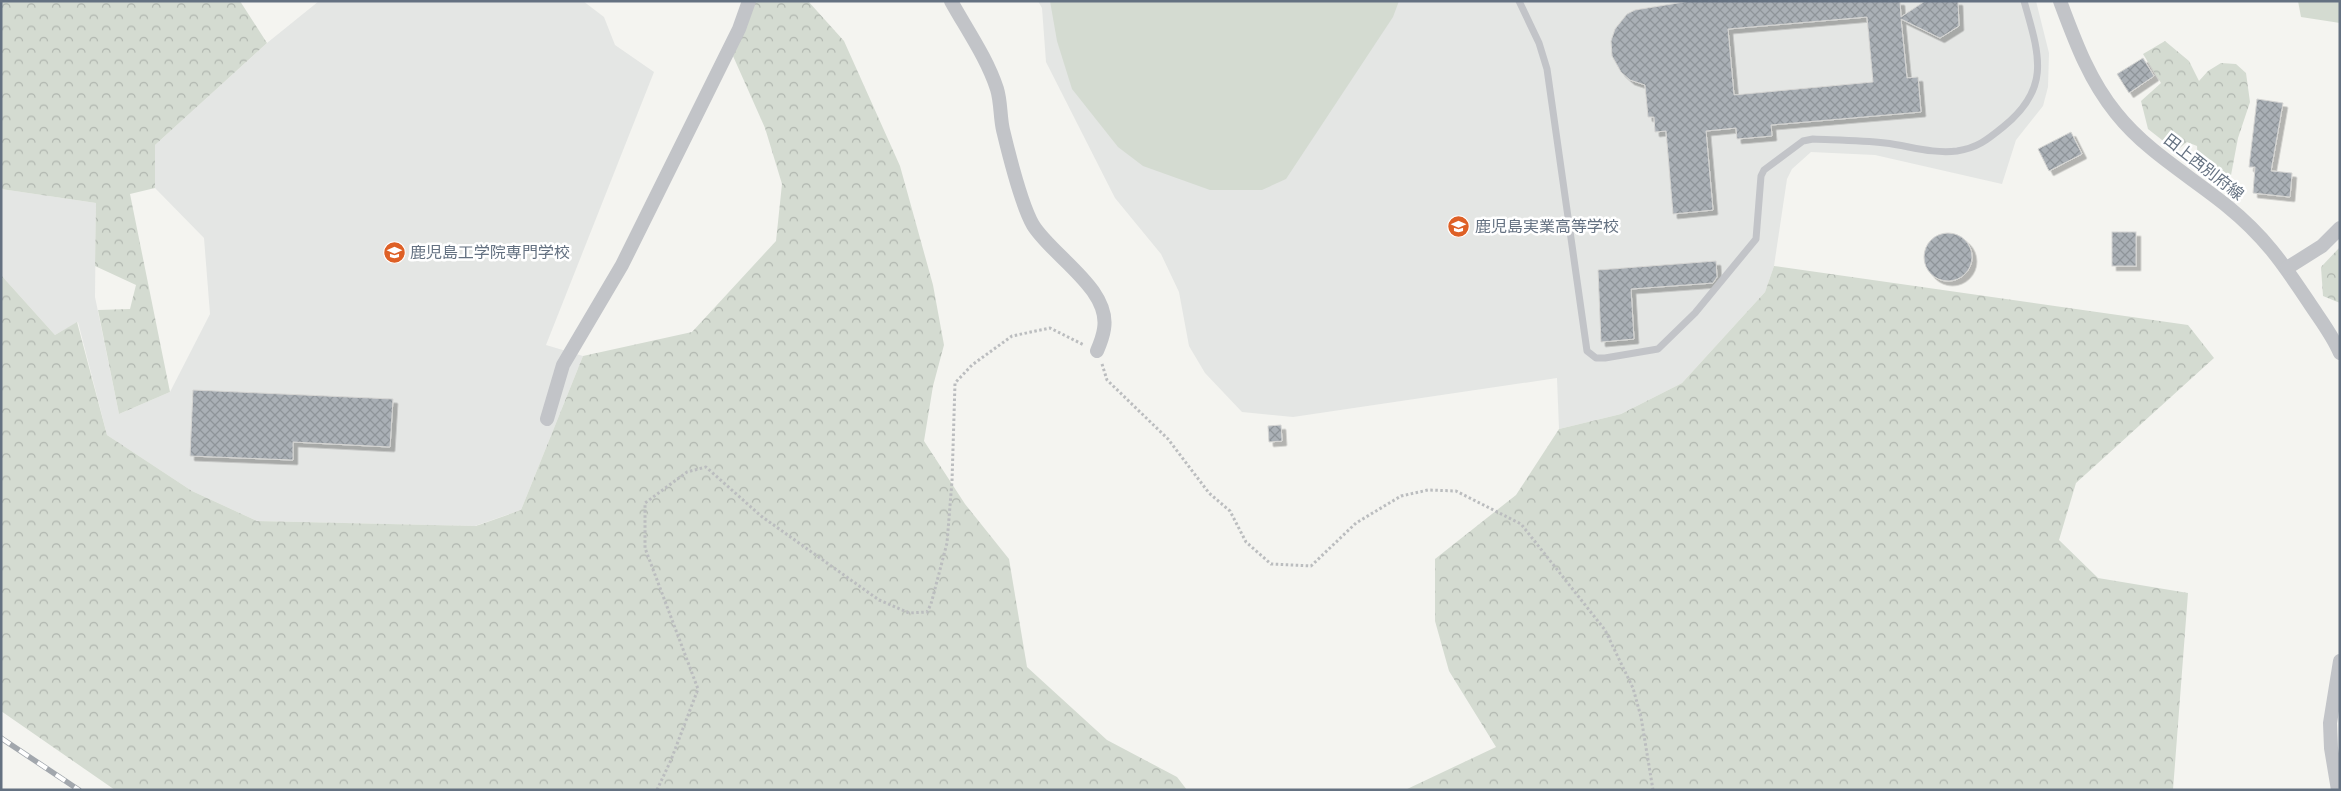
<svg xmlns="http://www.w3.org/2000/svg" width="2341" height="791" font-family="'Roboto Condensed','Noto Sans JP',sans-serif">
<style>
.built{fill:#e4e6e4}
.green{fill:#d4dbd1}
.forest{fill:url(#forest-crowns)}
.building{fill:url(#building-cross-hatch);stroke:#d5d5d3;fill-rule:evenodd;filter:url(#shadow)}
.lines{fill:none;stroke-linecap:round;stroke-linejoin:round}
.path{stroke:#bbbdbf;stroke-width:3;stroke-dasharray:2.5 2.5;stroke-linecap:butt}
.service{stroke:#c2c4c8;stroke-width:7}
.minor{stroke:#c2c4c8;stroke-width:14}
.rail-casing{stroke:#a2a7ad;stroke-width:5.5}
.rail{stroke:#fff;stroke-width:4;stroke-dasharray:11;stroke-linecap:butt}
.labels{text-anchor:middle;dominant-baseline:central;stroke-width:5;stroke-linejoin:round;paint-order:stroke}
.street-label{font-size:16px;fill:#647181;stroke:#fff}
.poi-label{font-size:16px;fill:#647181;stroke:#fff;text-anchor:start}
</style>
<defs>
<pattern id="forest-crowns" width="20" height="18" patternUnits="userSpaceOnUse" patternTransform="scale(1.25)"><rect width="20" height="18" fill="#d4dbd1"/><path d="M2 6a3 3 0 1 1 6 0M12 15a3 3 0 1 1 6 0" fill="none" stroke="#b0b6af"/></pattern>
<pattern id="building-cross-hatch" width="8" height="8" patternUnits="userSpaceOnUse" patternTransform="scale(1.25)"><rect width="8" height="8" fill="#aab0b6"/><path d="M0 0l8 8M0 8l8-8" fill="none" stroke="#8e9499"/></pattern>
<filter id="shadow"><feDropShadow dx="4.5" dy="4.5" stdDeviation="0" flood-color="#0004"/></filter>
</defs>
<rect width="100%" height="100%" fill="#f4f4f0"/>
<!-- built -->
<g class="built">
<polygon points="319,1 583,1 604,17 615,45 654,72 546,345 583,356 521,510 475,526 257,521 192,491 107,435 78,322 55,335 1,275 1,189 96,203 95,297 119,414 170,392 210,314 204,238 155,188 155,145 267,43"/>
<polygon points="1038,1 2036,1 2049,53 2048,87 2043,106 2016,140 2002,184 1875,155 1811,152 1792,169 1787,179 1774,266 1765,292 1682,383 1621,414 1559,429 1557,378 1293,417 1242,412 1205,373 1189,346 1179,292 1161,254 1115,198 1046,62 1042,8"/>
</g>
<!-- green -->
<g class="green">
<polygon points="1050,1 1399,1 1393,17 1286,179 1262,190 1210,190 1143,166 1118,147 1072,89 1057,41"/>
<polygon points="2298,1 2340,1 2340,23 2301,17"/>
</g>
<!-- forest -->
<g class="forest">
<polygon points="1,1 240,1 267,43 155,145 155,188 130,194 170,392 119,414 98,310 130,309 136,285 95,266 96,203 1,189"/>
<polygon points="752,1 808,1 844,41 900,166 933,285 944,345 933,386 924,441 965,504 1009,559 1027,667 1107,740 1177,777 1187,790 115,790 1,711 1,275 55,335 77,322 107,435 192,491 257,521 476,526 521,510 583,356 692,332 776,241 782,184 765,128 733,56"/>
<polygon points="2165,41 2189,61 2199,81 2208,71 2221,63 2236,64 2246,73 2250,102 2238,138 2228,191 2198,164 2197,146 2187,142 2176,151 2148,129 2141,101 2161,83 2143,54"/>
<polygon points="2340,247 2340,303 2323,296 2321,267"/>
<polygon points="1774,266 2188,325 2214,358 2076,483 2059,540 2098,578 2188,593 2173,790 1405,790 1496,747 1449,671 1435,621 1435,559 1516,495 1559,429 1621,414 1682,383 1765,292"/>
</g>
<!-- building -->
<g class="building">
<path d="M 1690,1 L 1900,1 L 1901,17 L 1925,1 L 1958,1 L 1959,26 L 1940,38 L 1901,19 L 1907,78 L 1918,77 L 1921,112 L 1771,125 L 1772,136 L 1737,139 L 1736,128 L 1706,131 L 1713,210 L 1673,214 L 1666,131 L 1655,132 L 1654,117 L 1648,117 L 1645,85 L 1630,80 L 1621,72 L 1612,56 L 1611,41 L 1615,29 L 1627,14 L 1635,10 ZM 1867,17 L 1873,82 L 1734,95 L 1728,29 Z"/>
<polygon points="2143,58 2154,76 2129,93 2117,74"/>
<polygon points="2257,99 2283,103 2271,171 2292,173 2290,197 2253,193 2255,167 2249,167"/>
<polygon points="2071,132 2082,154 2049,171 2038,149"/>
<rect x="2112" y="232" width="24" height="34"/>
<circle cx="1948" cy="257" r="24"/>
<polygon points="1716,261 1717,277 1713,283 1631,289 1634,339 1601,342 1598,270"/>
<polygon points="193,390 393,399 390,447 293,442 293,460 190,456"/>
<polygon points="1281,425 1282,441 1269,442 1268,426"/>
</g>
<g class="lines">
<!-- path -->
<g class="path">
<polyline points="1102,364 1107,380 1168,439 1209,493 1230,511 1246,542 1271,564 1311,566 1356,523 1401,496 1428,490 1456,491 1521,524 1605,630 1633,688 1641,717 1653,790"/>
<polyline points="657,790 671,760 698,689 645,548 645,503 687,472 706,467 761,516 879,600 909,613 927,612 931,604 947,543 952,481 955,383 972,365 1012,336 1050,328 1084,345"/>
</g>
<!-- service -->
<path class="service" d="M 1519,1 L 1539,43 L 1547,69 L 1587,351 L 1596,358 L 1605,358 L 1658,349 L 1695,313 L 1756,239 L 1761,176 L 1764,170 L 1803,141 L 1813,139 C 1837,140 1862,140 1885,143 C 1910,146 1932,154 1957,151 C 1977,148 1987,140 2003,127 C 2052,88 2039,54 2024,1"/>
<!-- minor -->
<g class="minor">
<path d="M 951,1 C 967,30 987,58 997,89 C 1001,102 1000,117 1003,130 C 1009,155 1021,204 1033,225 C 1052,256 1111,289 1104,329 C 1103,336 1100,344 1097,351"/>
<path d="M 2060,1 C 2075,41 2089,80 2116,113 C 2146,151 2190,176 2227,206 C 2264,236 2282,262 2308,301 C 2319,318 2332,334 2340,353"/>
<polyline points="2287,268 2322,246 2340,228"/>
<polyline points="547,419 563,365 622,265 739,29 749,1"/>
<polyline points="2338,790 2331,748 2330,723 2340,661"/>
</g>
<defs>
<polyline id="rail" points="1,738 79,790"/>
</defs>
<!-- rail casing -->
<use href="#rail" class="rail-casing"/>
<!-- rail -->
<use href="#rail" class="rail"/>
</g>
<!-- icons -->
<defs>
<symbol id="school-disc" viewBox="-11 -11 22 22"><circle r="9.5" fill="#de6026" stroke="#fff"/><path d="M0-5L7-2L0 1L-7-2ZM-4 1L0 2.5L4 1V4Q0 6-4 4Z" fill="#fff"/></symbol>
<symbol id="university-disc" viewBox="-11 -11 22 22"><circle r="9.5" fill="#de6026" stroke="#fff"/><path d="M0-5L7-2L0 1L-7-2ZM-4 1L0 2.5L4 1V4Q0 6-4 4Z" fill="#fff"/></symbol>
</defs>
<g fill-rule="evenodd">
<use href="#school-disc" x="1446" y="214" width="25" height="25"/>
<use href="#university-disc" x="382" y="240" width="25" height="25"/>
</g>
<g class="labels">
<!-- street labels -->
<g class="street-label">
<text transform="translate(2204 167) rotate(38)">田上西別府線</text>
</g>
<!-- poi labels -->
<g class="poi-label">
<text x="1475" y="226">鹿児島実業高等学校</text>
<text x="410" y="252">鹿児島工学院専門学校</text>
</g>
</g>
<!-- border -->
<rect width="2341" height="791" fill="none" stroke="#647181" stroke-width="5"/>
</svg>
